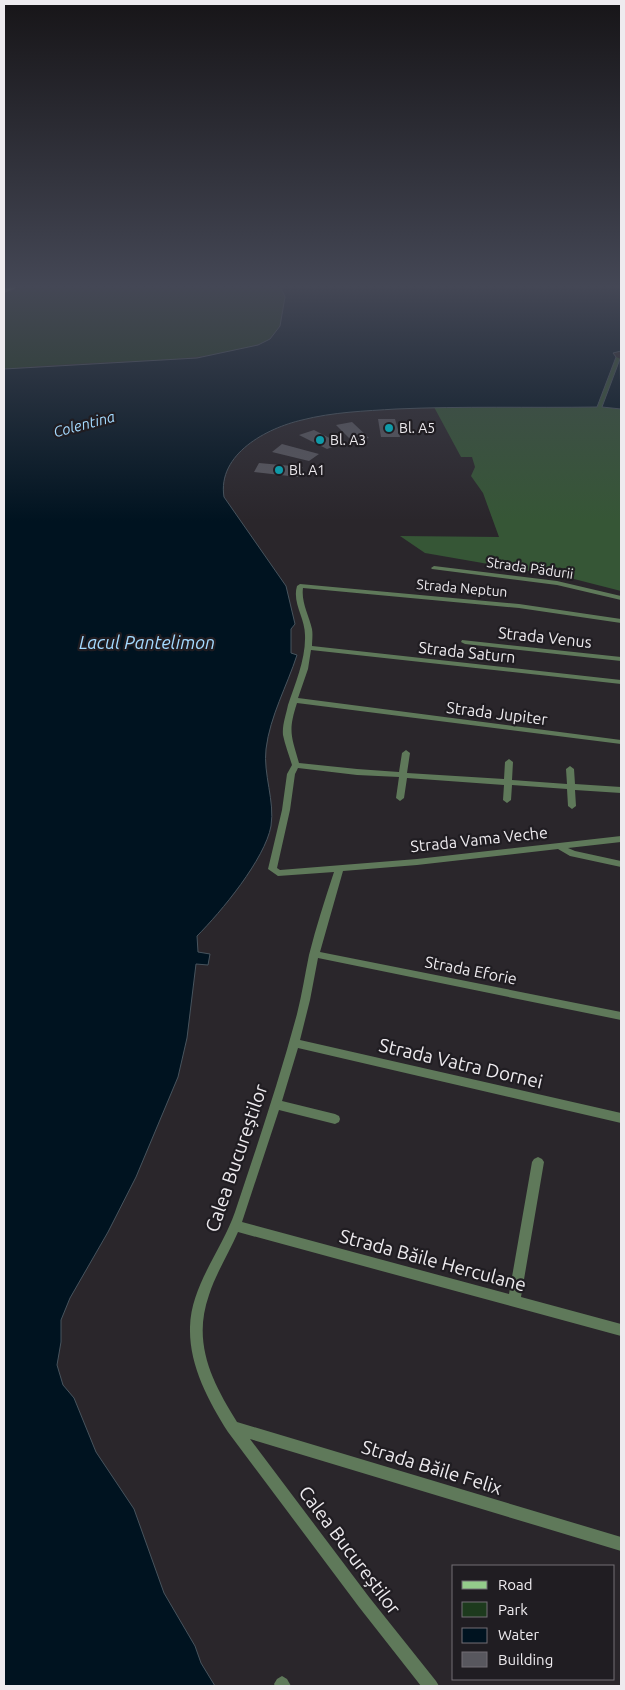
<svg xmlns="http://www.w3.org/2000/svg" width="625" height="1690" font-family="Ubuntu,sans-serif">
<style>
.green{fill:#1d3a1d}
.forest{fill:#365636}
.water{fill:#001320;stroke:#47545e}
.building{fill:#58575e}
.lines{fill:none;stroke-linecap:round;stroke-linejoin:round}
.minor{fill:#5f795a;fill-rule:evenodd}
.major{fill:#94cb8b;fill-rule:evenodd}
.culture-dot{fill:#0f9aa8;stroke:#201d22;stroke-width:2}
.labels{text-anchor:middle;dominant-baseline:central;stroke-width:4.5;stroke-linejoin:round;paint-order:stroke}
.far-poi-label{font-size:14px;fill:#eeebef;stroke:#201d22;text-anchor:start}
.far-street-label{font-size:14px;fill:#eeebef;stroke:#201d22}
.far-water-label{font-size:15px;font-style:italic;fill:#a4daff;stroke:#201d22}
.street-label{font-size:16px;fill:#eeebef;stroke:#201d22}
.water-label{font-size:18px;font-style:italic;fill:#a4daff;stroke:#201d22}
.near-street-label{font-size:19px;fill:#eeebef;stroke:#201d22}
</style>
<rect width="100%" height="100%" fill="#2a262b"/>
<!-- green -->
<path class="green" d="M 30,284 L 279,284 C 291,302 283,331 265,342 C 224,356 181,359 137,361 C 93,363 48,365 4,369 L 4,294 Z"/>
<!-- forest -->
<polygon class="forest" points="616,357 621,359 603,407 621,409 621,591 574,579 425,553 400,536 499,537 483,493 471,476 475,467 472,457 461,457 434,407 597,407"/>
<!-- water -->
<g class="water">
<path d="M 279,284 L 621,284 L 621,351 L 613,353 L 616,357 L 597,407 C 530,408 463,406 396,409 C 365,411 333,412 302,420 C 267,428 217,454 224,497 L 286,586 L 295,624 L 291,629 L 291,653 L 297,655 C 287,686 270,716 266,749 C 263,774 275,801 271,826 C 265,859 221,912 197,936 L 198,952 L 210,954 L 208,965 L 196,964 L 187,1038 L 178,1077 L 136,1177 L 108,1232 L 70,1298 L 61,1320 L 61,1342 L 57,1365 L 63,1385 L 74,1398 L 96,1452 L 134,1509 L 164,1593 L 195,1646 L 201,1663 L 215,1686 L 4,1686 L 4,369 L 197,358 L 258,345 L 270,339 L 280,326 L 285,297 Z"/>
<polygon points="620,359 621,409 602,407"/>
</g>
<!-- building -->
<g class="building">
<polygon points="378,419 395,419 400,437 381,437"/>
<polygon points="352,422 369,438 352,441 336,425"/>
<polygon points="314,430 341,444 327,449 299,435"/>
<polygon points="282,444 319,454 309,461 272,452"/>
<polygon points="259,463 303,467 298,477 254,472"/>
</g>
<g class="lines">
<!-- minor -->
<g class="minor">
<polygon points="4,285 13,287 13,288 11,289 4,287"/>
<polygon points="434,566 557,581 621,596 621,600 557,585 432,569 431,568"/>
<path d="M 300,584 L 519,604 L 621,619 L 621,623 L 519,608 L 303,588 C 301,602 309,616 312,629 C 313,635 312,641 312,646 L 621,680 L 621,684 L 311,650 L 308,669 L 298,698 L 621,740 L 621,744 L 297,703 C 288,731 291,735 299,763 L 357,769 L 399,772 L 402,753 L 406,750 L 410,753 L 407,773 L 504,779 L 505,762 L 509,759 L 513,762 L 512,780 L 567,784 L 566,769 L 570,766 L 574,769 L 575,784 L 621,787 L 621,793 L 575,790 L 576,806 L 572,809 L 568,806 L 567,789 L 512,785 L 511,800 L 507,803 L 503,800 L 504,785 L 407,778 L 404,798 L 400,801 L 396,798 L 399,777 L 357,775 L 298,768 L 295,774 L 290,810 L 277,868 L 280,870 L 417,859 L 621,836 L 621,842 L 568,848 L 575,851 L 621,861 L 621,867 L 570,856 L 558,849 L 417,865 L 343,871 L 320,952 L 621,1012 L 621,1020 L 318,958 L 310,1000 L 300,1040 L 621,1113 L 621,1123 L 298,1048 L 282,1101 L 335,1114 L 339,1116 L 340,1119 L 339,1122 L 335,1124 L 279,1110 L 242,1222 L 509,1294 L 532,1162 L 534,1159 L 538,1157 L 542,1159 L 544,1162 L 521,1297 L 621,1324 L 621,1336 L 238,1232 C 229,1253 216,1273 209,1295 C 192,1343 212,1382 237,1422 L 621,1537 L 621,1551 L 250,1439 L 369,1597 L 436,1681 L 439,1686 L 421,1686 L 359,1607 L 228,1432 C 208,1400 189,1365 190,1327 C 191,1285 222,1250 235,1212 C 257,1146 279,1081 297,1014 C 302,994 305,974 309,955 C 316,927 325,899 334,872 L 278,876 L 268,869 L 282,810 L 287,774 L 292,765 C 289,755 285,745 283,735 C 282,725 286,715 288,705 C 295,684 306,659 305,635 C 305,618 292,603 297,586 Z"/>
<polygon points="462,640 621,657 621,661 465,644 461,642"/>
<polygon points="282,1676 287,1679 291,1686 275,1686 274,1684 277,1679"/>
</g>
<!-- major -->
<polygon class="major" points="18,284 26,284 4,293 4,289"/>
</g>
<!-- sky -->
<linearGradient id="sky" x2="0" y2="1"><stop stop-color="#171518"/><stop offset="0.55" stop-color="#444755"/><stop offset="1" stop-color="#444755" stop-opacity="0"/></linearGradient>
<rect width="625" height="521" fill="url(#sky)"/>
<!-- markers -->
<g class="culture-dot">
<circle cx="389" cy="428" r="5"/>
<circle cx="320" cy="440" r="5"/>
<circle cx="279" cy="470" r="5"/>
</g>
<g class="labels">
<!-- far-poi labels -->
<g class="far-poi-label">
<text x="399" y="428">Bl. A5</text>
<text x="330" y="440">Bl. A3</text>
<text x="289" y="470">Bl. A1</text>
</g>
<!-- far-street labels -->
<g class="far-street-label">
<text transform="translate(530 568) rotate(8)">Strada Pădurii</text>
<text transform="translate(462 588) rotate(5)">Strada Neptun</text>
</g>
<!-- far-water labels -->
<g class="far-water-label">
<text transform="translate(84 424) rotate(-15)">Colentina</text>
</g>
<!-- street labels -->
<g class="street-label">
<text transform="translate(545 637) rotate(6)">Strada Venus</text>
<text transform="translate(467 652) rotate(6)">Strada Saturn</text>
<text transform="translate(497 713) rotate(7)">Strada Jupiter</text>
<text transform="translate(479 839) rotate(-6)">Strada Vama Veche</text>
<text transform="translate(471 970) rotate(11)">Strada Eforie</text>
</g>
<!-- water labels -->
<g class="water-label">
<text x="147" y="642">Lacul Pantelimon</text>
</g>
<!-- near-street labels -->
<g class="near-street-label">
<text transform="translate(461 1063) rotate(13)">Strada Vatra Dornei</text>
<text transform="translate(236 1158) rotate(-71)">Calea Bucureștilor</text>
<text transform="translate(433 1260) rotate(15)">Strada Băile Herculane</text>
<text transform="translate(432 1467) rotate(17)">Strada Băile Felix</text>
<text transform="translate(350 1550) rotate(53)">Calea Bucureștilor</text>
</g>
</g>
<!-- border -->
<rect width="625" height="1690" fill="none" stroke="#eeebef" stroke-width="10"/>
<!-- legend -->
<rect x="452" y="1565" width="162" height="115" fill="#201d22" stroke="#726f74"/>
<rect x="462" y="1581" width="25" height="8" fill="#94cb8b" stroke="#726f74"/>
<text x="498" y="1590" font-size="15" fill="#eeebef">Road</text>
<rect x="462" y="1602" width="25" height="15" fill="#1d3a1d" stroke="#726f74"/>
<text x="498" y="1615" font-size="15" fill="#eeebef">Park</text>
<rect x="462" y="1628" width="25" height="15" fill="#001320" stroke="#726f74"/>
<text x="498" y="1640" font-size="15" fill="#eeebef">Water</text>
<rect x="462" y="1652" width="25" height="15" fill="#58575e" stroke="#726f74"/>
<text x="498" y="1665" font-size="15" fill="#eeebef">Building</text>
</svg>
